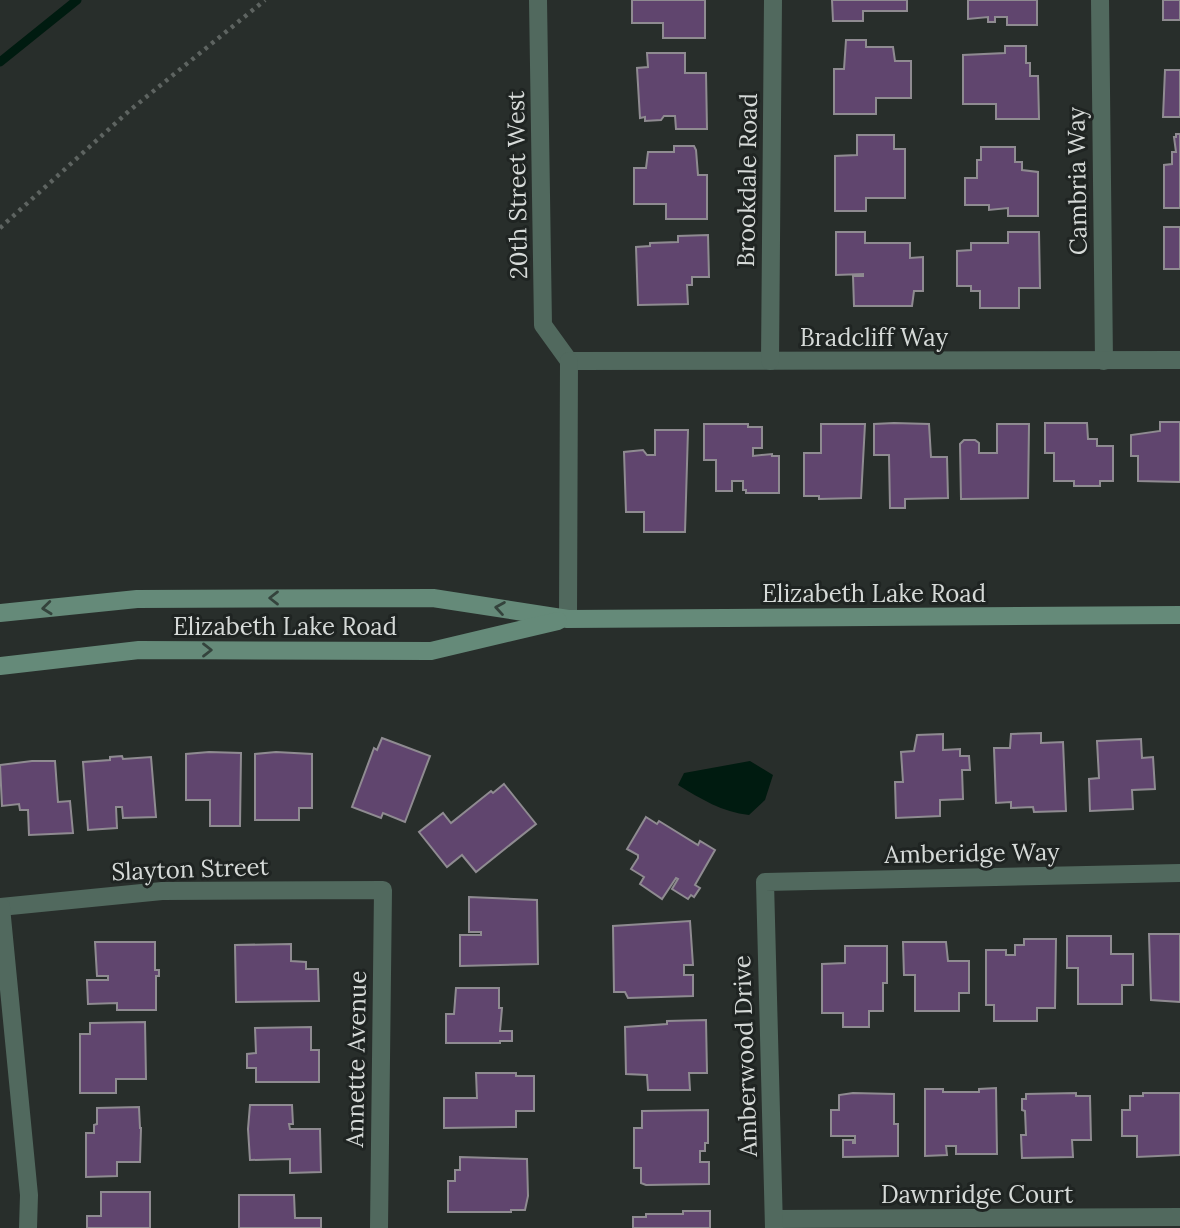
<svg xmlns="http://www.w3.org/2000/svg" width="1180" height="1228" font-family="Lora,serif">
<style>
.water{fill:#001b10}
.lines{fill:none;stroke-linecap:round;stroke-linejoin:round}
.stream{stroke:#001b10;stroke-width:9}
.building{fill:#60456e;stroke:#8f8b91;stroke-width:2}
.path{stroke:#5e6461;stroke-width:4.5;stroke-dasharray:3.5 5;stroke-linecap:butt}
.minor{stroke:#51695e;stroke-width:18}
.secondary{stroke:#658a79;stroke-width:18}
.oneway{stroke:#34433c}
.labels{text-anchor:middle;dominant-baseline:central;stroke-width:6;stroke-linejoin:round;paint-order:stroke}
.street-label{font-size:24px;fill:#d6dad8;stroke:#1f2422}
</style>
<rect width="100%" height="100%" fill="#282e2b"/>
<!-- water -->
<path class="water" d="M 750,761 L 773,775 L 765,800 L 749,815 C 722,812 701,799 678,785 L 684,773 Z"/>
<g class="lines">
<!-- stream -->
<polyline class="stream" points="0,62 77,0"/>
</g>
<!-- building -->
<g class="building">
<polygon points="632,0 705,0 705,38 663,38 663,23 632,23"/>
<polygon points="832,0 907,0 907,11 863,11 863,21 833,21"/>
<polygon points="968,0 1037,0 1037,25 1007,25 1007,17 995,17 995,22 988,22 988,17 968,19"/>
<rect x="1163" y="0" width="17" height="20"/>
<polygon points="846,40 866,40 866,47 893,47 895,61 911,61 911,98 876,98 876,114 834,114 834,69 844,69"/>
<polygon points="1005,46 1026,46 1026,63 1030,63 1030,76 1038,76 1039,119 996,119 996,104 963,104 963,55 1005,53"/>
<polygon points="647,53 685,53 685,73 706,73 707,129 676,129 675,116 664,116 661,120 645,121 645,117 640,118 637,68 648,67"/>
<polygon points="1165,70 1180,70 1180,117 1163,117"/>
<polygon points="1176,134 1180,134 1180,208 1164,208 1164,165 1172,164 1172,152 1176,152 1174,137 1176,137"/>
<polygon points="857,135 894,135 894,149 905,149 905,198 866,198 866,211 835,211 835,156 857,155"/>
<polygon points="674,146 694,146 696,150 698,175 707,175 707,219 666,219 666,204 634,204 634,168 646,168 648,152 674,152"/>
<polygon points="981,147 1015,147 1015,162 1022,162 1022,170 1038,172 1038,216 1008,216 1008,208 989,210 989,205 965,205 965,178 977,178 977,160 981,160"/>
<rect x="1164" y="227" width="16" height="42"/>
<polygon points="836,232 865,232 865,243 910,243 910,258 923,257 923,291 914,291 912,306 854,306 853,276 863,276 863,274 836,275"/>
<polygon points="1008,232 1039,232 1040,288 1019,288 1019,308 980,308 980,291 971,291 971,286 957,286 957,251 971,250 971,243 1008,243"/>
<polygon points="708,235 709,277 692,277 692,285 687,285 688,304 638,305 636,247 650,246 650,243 678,242 678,236"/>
<polygon points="1160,422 1180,422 1180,482 1138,481 1138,456 1131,456 1131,435 1160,431"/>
<polygon points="894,423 929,424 931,457 947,457 948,498 905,499 905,508 890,508 889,455 874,455 874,424"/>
<polygon points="1045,423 1087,423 1088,439 1097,439 1097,446 1113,446 1113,481 1100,481 1100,486 1074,486 1074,481 1054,481 1054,453 1045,453"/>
<polygon points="704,424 748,424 748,427 762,427 762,448 753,448 753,456 772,454 772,456 779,456 779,493 746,493 746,490 743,490 743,481 732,481 732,491 716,491 716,460 704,460"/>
<polygon points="821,424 865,424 861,498 819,499 819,496 804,496 804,453 821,453"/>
<polygon points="997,424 1029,424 1028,498 961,499 960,444 964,440 975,440 979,443 979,453 997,453"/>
<polygon points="655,430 688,430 685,532 644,532 644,512 626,512 624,452 643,450 647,455 655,455"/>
<polygon points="1041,733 1041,743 1063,742 1066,811 1034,812 1033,807 1011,808 1011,802 996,803 994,748 1010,748 1011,734"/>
<polygon points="943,734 943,750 960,749 960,756 969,756 970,770 962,770 963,799 940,800 940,816 896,818 895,782 903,782 901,752 914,751 917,735"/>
<polygon points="382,738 430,756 405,822 383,813 381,818 352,807 374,748 377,750"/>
<polygon points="1141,739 1142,758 1153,757 1155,789 1132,790 1133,809 1090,811 1089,779 1099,778 1097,741"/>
<polygon points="209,752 241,753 240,826 210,826 210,800 186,800 186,754"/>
<polygon points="276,752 312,754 312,808 299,808 299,820 255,820 255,754"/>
<polygon points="122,756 123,759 151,757 156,817 123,818 122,807 116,807 117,828 88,830 83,762 110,760 110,757"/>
<polygon points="32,761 55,761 58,802 70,801 73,833 29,835 28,810 20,810 19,804 2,806 0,765"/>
<polygon points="504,784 536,824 476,872 462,855 447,867 419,832 443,813 451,823 491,791 493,793"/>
<polygon points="646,817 657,824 659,821 698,845 700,841 715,850 695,885 700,888 694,897 691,895 688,899 672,889 678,879 676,878 662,899 640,884 644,877 631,869 638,858 638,855 627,849"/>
<polygon points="469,897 537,900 538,964 460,966 460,935 481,935 481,932 469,932"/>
<polygon points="690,921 693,965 684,965 684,975 693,975 693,996 628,998 625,992 614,992 613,926"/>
<polygon points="1149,934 1180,934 1180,1002 1151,1000"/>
<polygon points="1067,936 1111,936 1111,954 1133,954 1133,985 1122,985 1122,1004 1078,1004 1078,968 1067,968"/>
<polygon points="1024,939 1056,939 1055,1008 1037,1008 1037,1021 994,1021 994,1005 986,1005 986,950 1006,950 1006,955 1015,955 1015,945 1024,945"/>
<polygon points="95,942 155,942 155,970 159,970 159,976 156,976 156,1010 117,1010 117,1003 88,1004 87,980 108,980 108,976 97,976"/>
<polygon points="903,942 946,942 948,961 969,961 969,993 959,993 959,1011 915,1011 915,975 904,975"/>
<polygon points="291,944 291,961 306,962 306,969 318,969 319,1001 236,1002 235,945"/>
<polygon points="845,946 887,946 887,983 883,983 883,1011 869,1011 869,1027 843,1027 843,1013 822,1013 822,964 845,963"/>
<polygon points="456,988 499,988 499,1008 502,1008 500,1031 512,1031 512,1041 500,1041 500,1043 446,1043 446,1014 454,1014"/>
<polygon points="706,1020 707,1073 689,1073 690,1090 648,1090 647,1075 626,1074 625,1027 667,1024 667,1021"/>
<polygon points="145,1022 146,1079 116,1079 116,1093 80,1093 80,1034 90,1034 90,1023"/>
<polygon points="311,1027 311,1050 319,1050 319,1082 256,1082 256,1068 247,1068 247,1054 256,1053 255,1028"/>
<polygon points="476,1073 516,1073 516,1076 534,1076 534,1111 516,1111 516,1127 444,1128 444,1098 477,1098"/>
<polygon points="996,1088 997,1154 956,1154 956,1146 946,1146 947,1155 925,1156 925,1089 943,1089 943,1092 979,1092 979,1089"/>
<polygon points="853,1093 894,1094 894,1124 898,1124 898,1156 843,1157 843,1140 853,1140 853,1143 855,1143 855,1136 831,1136 831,1110 839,1110 839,1095"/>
<polygon points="1076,1093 1076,1096 1090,1096 1091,1140 1072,1140 1073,1157 1022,1158 1021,1135 1026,1135 1025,1111 1022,1110 1022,1099 1026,1099 1026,1094"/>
<polygon points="1143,1093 1180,1093 1180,1155 1137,1157 1137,1136 1122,1136 1122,1110 1130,1110 1130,1096 1143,1096"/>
<polygon points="250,1105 292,1105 293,1124 289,1124 290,1129 320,1129 321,1172 290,1173 290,1159 250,1160 248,1129"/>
<polygon points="139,1107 140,1128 141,1128 140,1162 117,1162 117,1176 86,1177 86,1133 94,1133 94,1125 97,1124 97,1108"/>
<polygon points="708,1110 708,1143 705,1143 705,1151 700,1151 700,1162 709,1162 709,1184 646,1185 641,1183 641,1168 634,1168 634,1128 642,1128 642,1111"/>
<polygon points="460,1157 527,1159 528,1196 525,1210 511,1210 511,1212 448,1212 448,1181 455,1181 455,1170 460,1170"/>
<polygon points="101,1192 150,1192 150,1228 87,1228 87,1216 101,1216"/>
<polygon points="239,1195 294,1195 295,1218 321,1218 321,1228 239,1228"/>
<polygon points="683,1211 710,1211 710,1228 633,1228 633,1217 646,1217 646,1214 683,1214"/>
</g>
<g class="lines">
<!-- path -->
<polyline class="path" points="0,228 129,111 265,0"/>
<!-- minor -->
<g class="minor">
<polyline points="538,0 543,325 569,361"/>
<polyline points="1100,0 1104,361"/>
<polyline points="569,361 1180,360"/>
<polyline points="770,361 773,0"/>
<polyline points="568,619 569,361"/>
<polyline points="0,907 162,891 383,890 379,1228"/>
<polyline points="1,907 29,1195 28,1228"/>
<polyline points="774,1219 1180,1217"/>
<polyline points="774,1228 765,882 1180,873"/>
</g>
<!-- secondary -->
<g class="secondary">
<polyline points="0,613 137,599 433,598 568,619 1180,615"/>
<polyline points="0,666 139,650 431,651 558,621"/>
</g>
</g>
<!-- one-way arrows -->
<defs><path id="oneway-chevron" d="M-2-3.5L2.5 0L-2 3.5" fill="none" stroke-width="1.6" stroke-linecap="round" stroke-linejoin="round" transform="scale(1.75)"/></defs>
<g class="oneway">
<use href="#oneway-chevron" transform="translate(274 598) rotate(180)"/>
<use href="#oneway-chevron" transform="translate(47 608) rotate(174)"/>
<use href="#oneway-chevron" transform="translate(500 608) rotate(-171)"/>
<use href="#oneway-chevron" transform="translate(207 650)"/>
</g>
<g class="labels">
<!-- street labels -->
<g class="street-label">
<text transform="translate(747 180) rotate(-89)">Brookdale Road</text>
<text transform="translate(1077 181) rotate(-91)">Cambria Way</text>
<text transform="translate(517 185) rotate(-91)">20th Street West</text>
<text x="874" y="337">Bradcliff Way</text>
<text x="874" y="593">Elizabeth Lake Road</text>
<text x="285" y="626">Elizabeth Lake Road</text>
<text transform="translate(972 853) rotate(-1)">Amberidge Way</text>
<text transform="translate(190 869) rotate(-2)">Slayton Street</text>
<text transform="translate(745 1056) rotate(-92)">Amberwood Drive</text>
<text transform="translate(356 1059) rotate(-89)">Annette Avenue</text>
<text x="977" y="1194">Dawnridge Court</text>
</g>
</g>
</svg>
